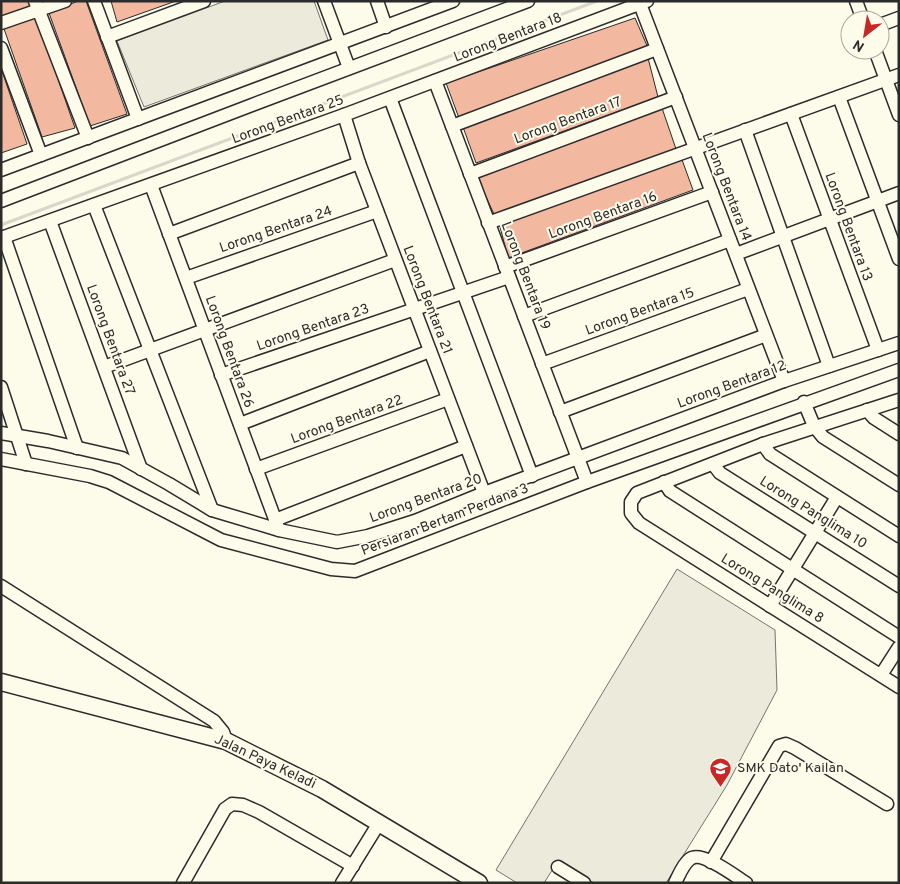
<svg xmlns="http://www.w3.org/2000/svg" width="900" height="884" font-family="Overpass,sans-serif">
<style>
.green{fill:#ecebdb;stroke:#74746e}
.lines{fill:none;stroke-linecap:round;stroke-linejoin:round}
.stream{stroke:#d8d7c9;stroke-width:3}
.building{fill:#f2b8a0;stroke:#2b2b2b}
.minor-casing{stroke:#2b2b2b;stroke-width:15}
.major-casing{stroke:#2b2b2b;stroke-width:19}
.minor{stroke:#fdfbea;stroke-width:12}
.major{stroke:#fdfbea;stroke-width:16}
.labels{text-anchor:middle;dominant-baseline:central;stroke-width:4;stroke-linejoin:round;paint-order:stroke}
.street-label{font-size:14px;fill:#2b2b2b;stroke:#fdfbea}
.poi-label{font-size:14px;fill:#2b2b2b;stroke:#fdfbea;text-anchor:start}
</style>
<rect width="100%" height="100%" fill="#fdfbea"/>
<!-- green -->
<g class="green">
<polygon points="225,1 314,1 328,40 144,107 117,41"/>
<polygon points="677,569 775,630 777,690 727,785 666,883 594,883 558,861 544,883 517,883 496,870"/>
</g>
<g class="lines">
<!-- stream -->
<polyline class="stream" points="1,225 597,1"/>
</g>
<!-- building -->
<g class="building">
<polygon points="1,1 32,1 35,9 1,19"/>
<polygon points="78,1 86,1 127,114 90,126 49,13"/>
<polygon points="111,1 176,1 117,22"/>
<polygon points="36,16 75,128 42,137 3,26"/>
<polygon points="635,18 648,48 459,118 446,83"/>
<polygon points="648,58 658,97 476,163 463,127"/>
<polygon points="1,68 27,144 1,153"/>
<polygon points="662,108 676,149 494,214 477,178"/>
<polygon points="681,157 693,190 508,258 499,223"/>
</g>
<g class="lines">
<defs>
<g id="minor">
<polyline points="35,1 88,138"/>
<polyline points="94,1 138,119"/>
<polyline points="324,1 349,68"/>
<polyline points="377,1 386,27"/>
<polyline points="856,1 863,20"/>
<polyline points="640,4 784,381"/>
<polyline points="1,23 65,1"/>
<polyline points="880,25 899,18"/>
<polyline points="107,37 204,1"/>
<polyline points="1,48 41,155"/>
<polyline points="875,50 899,115"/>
<polyline points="435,81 587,482"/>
<polyline points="839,97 899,259"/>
<polyline points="390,98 532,476"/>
<polyline points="791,114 878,350"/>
<polyline points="344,115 359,163 484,493"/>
<polyline points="452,126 657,49"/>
<polyline points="745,130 829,366"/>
<polyline points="1,170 453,1"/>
<polyline points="470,174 676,97"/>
<polyline points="151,185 279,530"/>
<polyline points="1,201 252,105 528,1"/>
<polyline points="94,205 212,510"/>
<polyline points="50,221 141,469"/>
<polyline points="488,223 899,75"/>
<polyline points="169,234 359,163"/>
<polyline points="4,237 77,448"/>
<polyline points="1,238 344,115 647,1"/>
<polyline points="736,254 899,193"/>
<polyline points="505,267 712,192"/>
<polyline points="186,278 377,211"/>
<polyline points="524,316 730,240"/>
<polyline points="542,364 748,289"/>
<polyline points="104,367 395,260"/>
<polyline points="221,375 509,277"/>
<polyline points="1,387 26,464"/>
<polyline points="899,400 763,444 637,493 631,502 631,513 639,523 899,687"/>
<polyline points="804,402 814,426 823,437 899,485"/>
<polyline points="867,410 874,418 899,434"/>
<polyline points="560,412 766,335"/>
<polyline points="240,424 430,351"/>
<polyline points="1,433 48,441 122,458 169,484 212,510 279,530 337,542 368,536 415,521 484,493 784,381 899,343"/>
<polyline points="763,444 770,454 899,536"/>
<polyline points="1,459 90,476 109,482 221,540 331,569 355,571 587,482 899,370"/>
<polyline points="713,464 720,473 899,586"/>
<polyline points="256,469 448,399"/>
<polyline points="664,482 670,491 899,637"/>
<polyline points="275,520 466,446"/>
<polyline points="1,586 214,721 223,732 226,741"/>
<polyline points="770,606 837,497"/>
<polyline points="881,675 899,647"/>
<polyline points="711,862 779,746 786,744 795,748 887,804"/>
<polyline points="558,867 584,883"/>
<polyline points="183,883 225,809 232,804 243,805 259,812 353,866"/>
<polyline points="342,883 379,823"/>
<path d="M 675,883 C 679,875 683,864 690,859 C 701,850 735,876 746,883"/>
</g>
<polyline id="major" points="1,682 226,741 322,789 479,883"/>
</defs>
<!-- minor casing -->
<use href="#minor" class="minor-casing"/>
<!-- major casing -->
<use href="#major" class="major-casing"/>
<!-- minor -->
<use href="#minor" class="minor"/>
<!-- major -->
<use href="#major" class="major"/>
</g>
<!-- icons -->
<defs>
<symbol id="school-pin" viewBox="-11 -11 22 30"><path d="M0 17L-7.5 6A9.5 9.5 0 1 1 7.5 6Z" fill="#c62828" stroke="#fdfbea"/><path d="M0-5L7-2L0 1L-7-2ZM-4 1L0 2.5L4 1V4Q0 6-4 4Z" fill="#fff"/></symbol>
</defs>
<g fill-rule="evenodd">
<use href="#school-pin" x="708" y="756" width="25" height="34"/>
</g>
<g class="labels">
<!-- street labels -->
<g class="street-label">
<text transform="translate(508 38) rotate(-21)">Lorong Bentara 18</text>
<text transform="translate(288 120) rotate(-20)">Lorong Bentara 25</text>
<text transform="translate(568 121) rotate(-20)">Lorong Bentara 17</text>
<text transform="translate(726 187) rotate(69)">Lorong Bentara 14</text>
<text transform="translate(603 216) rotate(-20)">Lorong Bentara 16</text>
<text transform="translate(848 227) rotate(70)">Lorong Bentara 13</text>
<text transform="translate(276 230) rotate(-19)">Lorong Bentara 24</text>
<text transform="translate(525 276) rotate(69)">Lorong Bentara 19</text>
<text transform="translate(427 300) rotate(69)">Lorong Bentara 21</text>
<text transform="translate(640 312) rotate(-20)">Lorong Bentara 15</text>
<text transform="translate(313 328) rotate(-19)">Lorong Bentara 23</text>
<text transform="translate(110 340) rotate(70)">Lorong Bentara 27</text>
<text transform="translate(229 352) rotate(70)">Lorong Bentara 26</text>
<text transform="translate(732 385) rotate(-20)">Lorong Bentara 12</text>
<text transform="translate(347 420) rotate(-20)">Lorong Bentara 22</text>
<text transform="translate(426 499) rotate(-20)">Lorong Bentara 20</text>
<text transform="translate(813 513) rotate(32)">Lorong Panglima 10</text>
<text transform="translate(445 520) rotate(-21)">Persiaran Bertam Perdana 3</text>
<text transform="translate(772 589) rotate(32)">Lorong Panglima 8</text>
<text transform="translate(265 762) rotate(25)">Jalan Paya Keladi</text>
</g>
<!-- poi labels -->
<g class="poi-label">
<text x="737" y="768">SMK Dato' Kailan</text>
</g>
</g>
<!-- border -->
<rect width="900" height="884" fill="none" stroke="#2b2b2b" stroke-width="5"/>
<!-- north arrow -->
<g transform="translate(865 35) rotate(211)"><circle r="24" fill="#fdfbea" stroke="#a9a89e"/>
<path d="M0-4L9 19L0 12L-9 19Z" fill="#c62828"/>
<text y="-8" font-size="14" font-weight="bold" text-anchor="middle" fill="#2b2b2b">N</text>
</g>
</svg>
